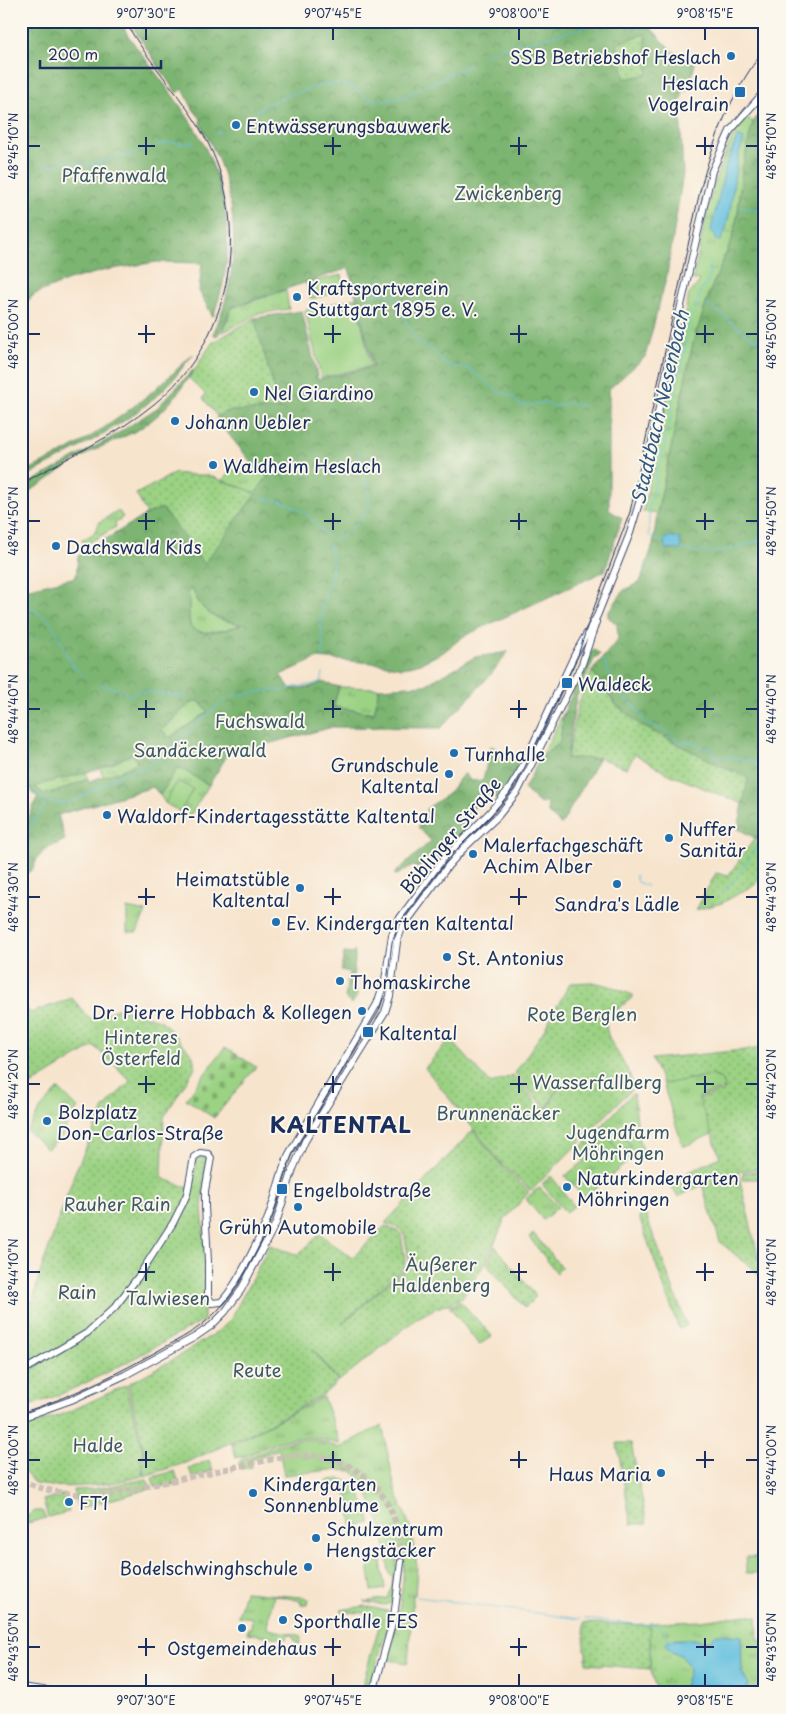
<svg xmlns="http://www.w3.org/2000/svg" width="786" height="1714" font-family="'Playpen Sans',sans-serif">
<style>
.grass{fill:url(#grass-tufts);stroke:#5b8070}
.forest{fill:url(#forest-crowns);stroke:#4c7268;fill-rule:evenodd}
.cemetery{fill:url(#cemetery-stones);stroke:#5b8070}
.garden{fill:url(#garden-dots);stroke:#5b8070}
.pitch{fill:#9bd283;stroke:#5b8070}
.water{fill:#60bfde;stroke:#3e779e}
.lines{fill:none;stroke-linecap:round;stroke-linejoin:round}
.stream{stroke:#60bfde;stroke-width:1}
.major-tunnel{stroke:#cbc0b7;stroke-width:6;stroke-dasharray:6 3;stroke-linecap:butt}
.major-casing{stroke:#3c4a6f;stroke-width:8}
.highway-casing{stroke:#3c4a6f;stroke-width:9}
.major{stroke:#fff;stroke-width:6}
.highway{stroke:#fff;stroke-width:7}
.tram{stroke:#1b2f5e;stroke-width:1}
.rail{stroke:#1b2f5e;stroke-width:1}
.ticks{fill:none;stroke:#1b2f5e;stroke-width:2}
.poi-dot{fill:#1f6fb2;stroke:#fbf7ec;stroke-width:2}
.labels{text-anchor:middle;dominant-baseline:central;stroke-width:4;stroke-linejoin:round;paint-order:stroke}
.poi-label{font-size:18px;fill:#1b2f5e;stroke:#fbf7ec;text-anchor:start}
.park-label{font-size:18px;fill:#3b5867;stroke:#fbf7ec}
.street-label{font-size:18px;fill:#1b2f5e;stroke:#fbf7ec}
.water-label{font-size:19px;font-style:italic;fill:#305a84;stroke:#fbf7ec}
.district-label{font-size:22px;font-weight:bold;letter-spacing:1px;fill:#1b2f5e;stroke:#fbf7ec}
.neatline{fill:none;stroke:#1b2f5e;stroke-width:2}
.ticks-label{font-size:12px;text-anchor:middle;fill:#1b2f5e}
</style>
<defs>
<pattern id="grass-tufts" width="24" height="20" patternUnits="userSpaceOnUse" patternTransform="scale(1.25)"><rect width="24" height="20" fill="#9bd283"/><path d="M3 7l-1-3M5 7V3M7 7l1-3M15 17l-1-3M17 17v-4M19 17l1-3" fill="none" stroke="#7eab6e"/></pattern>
<pattern id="forest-crowns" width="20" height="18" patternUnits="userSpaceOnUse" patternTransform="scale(1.25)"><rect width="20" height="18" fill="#7cb471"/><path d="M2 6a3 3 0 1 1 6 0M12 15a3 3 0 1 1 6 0" fill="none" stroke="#659360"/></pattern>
<pattern id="cemetery-stones" width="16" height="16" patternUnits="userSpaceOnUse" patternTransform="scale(1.25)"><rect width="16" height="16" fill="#9bd283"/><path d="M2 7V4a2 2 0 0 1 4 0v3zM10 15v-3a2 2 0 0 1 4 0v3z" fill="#7eab6e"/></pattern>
<pattern id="garden-dots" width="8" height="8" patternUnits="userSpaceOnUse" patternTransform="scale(1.25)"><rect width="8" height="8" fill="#9bd283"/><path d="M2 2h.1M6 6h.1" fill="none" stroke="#7eab6e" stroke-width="1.8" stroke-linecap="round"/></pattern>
</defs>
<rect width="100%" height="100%" fill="#fbf7ec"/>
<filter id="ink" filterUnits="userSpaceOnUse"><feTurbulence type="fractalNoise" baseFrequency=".02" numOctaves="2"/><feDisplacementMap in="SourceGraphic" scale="10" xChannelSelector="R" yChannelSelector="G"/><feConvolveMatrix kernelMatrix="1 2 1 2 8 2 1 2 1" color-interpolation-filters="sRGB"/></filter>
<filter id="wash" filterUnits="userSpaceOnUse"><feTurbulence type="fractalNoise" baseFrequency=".0096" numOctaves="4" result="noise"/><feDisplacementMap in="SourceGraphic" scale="20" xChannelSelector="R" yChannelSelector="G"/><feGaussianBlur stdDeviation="1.12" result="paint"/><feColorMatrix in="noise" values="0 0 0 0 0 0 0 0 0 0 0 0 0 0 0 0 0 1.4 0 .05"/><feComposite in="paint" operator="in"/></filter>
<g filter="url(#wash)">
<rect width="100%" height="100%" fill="#f7e4cd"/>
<!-- grass -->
<g class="grass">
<path d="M 746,116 L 753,122 L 742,170 L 738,213 L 732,240 L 711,289 L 693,343 L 657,514 L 643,511 L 689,294 L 700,281 L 697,279 L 695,281 L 693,279 C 705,224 712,163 746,116 Z"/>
<polygon points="286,290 289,309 257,314 222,333 232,308"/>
<polygon points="252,463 268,476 256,493 222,480 233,468 240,475"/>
<polygon points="118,510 123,517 115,523 116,527 85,545 82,540 93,534 100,522"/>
<path d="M 190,589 L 192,589 C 204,616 214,619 242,624 C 231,629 192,641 189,621 C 188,611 190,601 188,590 Z"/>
<polygon points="339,687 379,688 375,713 332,707"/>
<polygon points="199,701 208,712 169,738 162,730 189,704"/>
<polygon points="564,712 560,742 540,759"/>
<polygon points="132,753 138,763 121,771 103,777 100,768 117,762"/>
<polygon points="178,767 209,785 189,817 165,803 160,795"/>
<polygon points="86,772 88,779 61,790 44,794 34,786"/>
<polygon points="127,908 146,912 137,932 127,932"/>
<polygon points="712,1075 721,1079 725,1088 699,1097 712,1134 683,1147 663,1084"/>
<polygon points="59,1089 78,1108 67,1124 62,1137 47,1149 27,1131 41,1108"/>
<polygon points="632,1094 634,1094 639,1141 643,1149 584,1198 565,1176 584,1161 577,1152"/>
<polygon points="551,1176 574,1206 566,1213 542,1184"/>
<polygon points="540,1188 558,1207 543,1220 526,1199 534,1191"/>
<polygon points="461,1302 492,1336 479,1345 449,1306"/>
<path d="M 323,1397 L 340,1443 L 338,1444 C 298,1429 279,1442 243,1457 L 236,1457 L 232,1444 Z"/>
<path d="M 382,1425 L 395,1489 L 409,1524 L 414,1545 L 417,1567 L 415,1595 L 412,1595 L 413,1596 L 408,1663 L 388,1660 C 397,1627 403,1594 404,1560 L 397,1560 L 396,1580 L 392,1603 L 385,1605 L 364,1602 L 388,1598 L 392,1588 L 393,1577 L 389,1572 L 383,1530 L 362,1480 L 352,1471 L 332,1470 L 284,1475 L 279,1449 L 251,1460 L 252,1467 L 241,1469 L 239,1462 L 241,1460 C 279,1447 298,1428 339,1448 Z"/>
<path d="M 340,1479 C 362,1484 364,1505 371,1523 L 352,1526 L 348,1498 L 344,1492 L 330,1492 L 327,1480 Z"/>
<polygon points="35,1511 42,1511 46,1518 25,1524 27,1516"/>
<polygon points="746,1557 758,1557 765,1562 765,1573 746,1573"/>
<polygon points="245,1592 301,1597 309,1599 308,1605 301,1604 301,1601 274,1595 267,1626 268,1629 299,1635 301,1638 300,1644 296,1643 292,1635 289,1634 286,1639 247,1633 248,1628 251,1628 252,1618 238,1616"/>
<polygon points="365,1606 388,1611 391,1615 368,1693 360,1693 380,1623 365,1613 345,1612 344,1614 340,1610"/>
<path d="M 746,1615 L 757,1617 L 758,1639 L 765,1644 L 765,1693 L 745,1693 L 748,1684 L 742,1673 L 741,1636 L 717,1634 L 709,1641 L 704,1642 L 695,1639 L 673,1639 L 673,1653 L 681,1655 C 695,1673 687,1670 684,1689 L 689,1693 L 658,1693 C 647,1670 650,1647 650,1623 L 701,1621 Z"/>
</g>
<!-- forest -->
<g class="forest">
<path d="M 21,21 L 121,21 L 127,34 C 149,65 174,95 194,127 C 223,174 235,234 222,288 C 219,298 216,308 213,317 L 199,291 L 202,263 L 157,262 L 106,270 L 69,280 L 35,294 L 21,307 Z"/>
<path d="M 140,21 L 638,21 L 650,27 L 672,51 L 695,63 L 689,89 L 683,91 L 680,105 L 683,174 L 667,275 L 645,357 L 609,389 L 609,510 L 622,518 L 605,571 L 464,636 L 442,653 L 421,663 L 402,668 L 383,664 L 318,658 L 280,675 L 291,689 L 310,687 L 322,682 L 339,687 L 333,707 L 374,713 L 379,688 L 425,685 L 475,657 L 508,652 L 492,673 L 441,728 L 333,727 L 228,754 L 209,785 L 178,767 L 160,795 L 153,787 L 58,815 L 65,840 L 45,850 L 37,859 L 33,869 L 21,877 L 21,853 L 24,850 L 29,816 L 38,797 L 32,793 L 31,788 L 21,791 L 21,590 L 76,577 L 78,556 L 147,514 L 162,508 L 204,563 L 268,476 L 252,463 L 217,420 L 217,416 L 228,411 L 279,409 L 254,318 L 302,311 L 318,380 L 373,367 L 349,268 L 232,307 L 222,329 L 217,336 L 213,334 C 235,287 240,230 225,179 C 219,159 210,141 200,123 L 201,119 L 193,109 L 183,89 L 176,93 L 134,29 L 141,24 ZM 190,589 L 192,589 C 205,618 214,616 241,625 C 230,629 198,639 190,625 C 189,622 189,596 188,590 ZM 199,701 L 208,712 L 169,738 L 162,730 L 189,704 ZM 131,753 L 138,762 L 121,771 L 89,781 L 88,779 L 61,790 L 44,794 L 35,787 C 66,775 103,773 131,753 Z"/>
<polygon points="765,106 765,400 760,426 765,438 765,843 738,829 748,778 721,766 640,725 616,704 592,671 618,639 617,624 608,617 608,613 624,590 640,582 653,545 657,514 693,343 711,289 732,240 738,213 742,170 753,122"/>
<path d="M 193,354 C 184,365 176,377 166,387 C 128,425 69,453 21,479 L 21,474 C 41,463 63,454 82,442 C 123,417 159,388 193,354 Z"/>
<path d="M 193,370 C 177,397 160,418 132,433 C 115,441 96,448 80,458 C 59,470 44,485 21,495 L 21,488 L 114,436 L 157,408 Z"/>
<polygon points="594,650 600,654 594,659 576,698 567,757 599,758 561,825 548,813 547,801 540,804 524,789 540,759 560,742 564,712 591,652"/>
<polygon points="491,746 521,760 507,785 497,799 488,795 460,821 464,826 460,830 463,833 433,865 428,860 419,868 411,866 397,875 394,874 431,841 418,827 427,815 426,809 448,794 464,773 471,781 483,780"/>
<path d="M 354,950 C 358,970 347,977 358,996 L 351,1004 L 345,997 L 349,972 L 341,970 L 344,953 L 354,954 Z"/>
</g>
<!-- cemetery -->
<polygon class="cemetery" points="225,1047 256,1067 214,1118 186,1099"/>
<!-- garden -->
<g class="garden">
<polygon points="645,34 648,74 625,79 617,44"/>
<polygon points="254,318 280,409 228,411 217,416 203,398 205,394 189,378 212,343"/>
<polygon points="175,473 190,475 207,475 256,493 204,564 162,508 147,514 136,494"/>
<polygon points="592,671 615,704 640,725 721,766 748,778 743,804 666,773 635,754 627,768 599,758 567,758 579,702"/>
<polygon points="755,838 765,843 765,876 749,888 722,903 696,910 716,873 728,876"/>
<path d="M 592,982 L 610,986 L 633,995 L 633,997 L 607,1018 C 603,1036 617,1050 625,1065 C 629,1072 631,1079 634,1087 L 531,1191 L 504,1167 L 425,1068 L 450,1039 L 491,1084 L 513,1075 L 528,1091 L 536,1102 L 546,1112 L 560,1085 L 546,1109 L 515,1073 L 544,1030 L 570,983 Z"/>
<path d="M 72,998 L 90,1019 L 120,1008 L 162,1021 L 192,1054 L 196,1066 L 164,1117 L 162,1178 L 191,1189 L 197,1158 L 204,1157 L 207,1159 L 202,1206 L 206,1261 L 204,1320 C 145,1352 85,1388 21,1409 L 21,1312 L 33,1300 L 40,1273 L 75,1172 L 104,1108 L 130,1081 L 131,1081 L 94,1046 L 21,1091 L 21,999 L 30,1013 Z"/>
<polygon points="765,1048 765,1167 738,1172 764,1281 755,1271 720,1242 702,1185 678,1197 668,1182 720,1157 699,1099 725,1090 721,1079 712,1075 663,1084 652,1059"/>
<polygon points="473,1130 504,1169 529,1192 505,1219 486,1262 461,1299 434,1309 416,1319 339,1381 313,1349 313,1350 338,1381 323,1395 256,1431 185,1463 144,1476 142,1457 145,1455 128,1384 174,1359 214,1334 229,1322 270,1245 298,1255 320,1234 352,1258 385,1226 401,1233 405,1261 404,1267 343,1323 410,1264 404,1233 400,1229 385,1223"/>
<polygon points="765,1170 765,1179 742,1179 743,1173"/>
<polygon points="646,1215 687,1326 679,1329 639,1217"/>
<polygon points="534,1234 562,1268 557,1273 529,1237"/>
<polygon points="495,1246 536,1296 525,1308 487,1265"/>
<path d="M 126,1385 L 144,1455 L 140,1457 L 143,1476 C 107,1485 72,1490 35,1484 L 21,1468 L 21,1428 L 64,1414 Z"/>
<polygon points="617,1443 631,1443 647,1524 631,1524"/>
<polygon points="175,1471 179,1484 155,1487 152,1478 153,1477"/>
<polygon points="146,1479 152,1488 78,1509 73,1490 95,1489"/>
<polygon points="65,1494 69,1512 48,1517 43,1500"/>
<polygon points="584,1623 650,1625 650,1669 586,1664 586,1651 584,1650"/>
</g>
<!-- pitch -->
<g class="pitch">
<polygon points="342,275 345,291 310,299 306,283"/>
<polygon points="356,298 371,366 321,378 305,310"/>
<polygon points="178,781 193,789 180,812 165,803"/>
<polygon points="620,1132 631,1146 620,1154 610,1139"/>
<polygon points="209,1460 213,1470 193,1478 189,1469"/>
<polygon points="381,1561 385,1589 372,1591 368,1563"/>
</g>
<!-- water -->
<g class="water">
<path d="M 738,136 L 744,139 C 730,172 736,209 721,241 L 715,240 L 716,236 L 711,230 L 726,165 Z"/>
<polygon points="670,536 680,539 681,549 667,550 664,545 665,539"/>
<path d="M 717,1634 L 741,1636 L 742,1673 L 748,1684 L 745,1693 L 689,1693 L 684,1689 C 687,1670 695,1673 681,1655 C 673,1653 669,1652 666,1644 L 669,1640 L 695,1639 L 704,1642 L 709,1641 Z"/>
</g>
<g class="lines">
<!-- stream -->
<g class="stream">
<polyline points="23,28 43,21"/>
<polyline points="482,57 493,51 609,21"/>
<polyline points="257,111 267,104 289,95 322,85 342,83 354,88 366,97 380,101 401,98 471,64"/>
<polyline points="214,135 221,131"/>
<polyline points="157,145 172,142 183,144 194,142"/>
<polyline points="121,158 150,148"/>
<polyline points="46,167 66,162 88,165 113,159"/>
<polyline points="740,207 765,209"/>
<path d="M 366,295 L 387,293 L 399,300 L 405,319 L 417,342 C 430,347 437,353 445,365 L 470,369 L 494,389 L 514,397 L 519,405 L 531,405 L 544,402 L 553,407 L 568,403 L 582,405"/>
<path d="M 706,305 C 725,313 742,335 762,342"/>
<polyline points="358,451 364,473"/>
<path d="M 264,498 C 294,503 311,512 327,538"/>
<path d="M 334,540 C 346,534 362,521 368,508 C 372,499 367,486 364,477"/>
<path d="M 666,541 L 653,539 L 649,535 L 649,502 L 653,497 L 654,484 L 657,482 L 655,474 L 658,470 L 657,466 L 662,462 L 660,455 L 666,444 C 663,439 664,436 668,432 L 668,424 L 672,414 L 670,410 L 676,391 L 676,386 L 678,382 L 677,379 C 680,373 680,368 683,361 L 682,356 L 685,353 L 685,349 L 687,341 L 686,339 L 689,334 L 687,330 L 691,326 L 688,322 L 690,317 L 695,312 L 700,293 L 708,280 L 710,273 L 709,270 L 710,264 L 708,258"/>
<polyline points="681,549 697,552 721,552 746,544 765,540"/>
<path d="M 24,605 C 31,609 46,616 50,622 C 63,639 64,662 82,674"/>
<polyline points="323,657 321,618 324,598 332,574 333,561 329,544"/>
<polyline points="603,660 611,677"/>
<polyline points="101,685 112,687 129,695 141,691 187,697"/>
<polyline points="232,696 274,690 283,691 294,687 316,684 322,680 323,673"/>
<path d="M 623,697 L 633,705 L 648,725 L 664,729 L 680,743 L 694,742 L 704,749 L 712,748 L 715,758 C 735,756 749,757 765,769"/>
<path d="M 30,789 C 41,802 56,806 73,801 L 126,772 L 145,767 L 157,760 L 225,699"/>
<polyline points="21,861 22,843 30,826 46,804"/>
<polyline points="635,875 637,882 647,886"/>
<path d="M 723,892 C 742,872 761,845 765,817"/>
<polyline points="417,1597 580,1619"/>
<polyline points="585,1619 635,1624"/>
<path d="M 639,1624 C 656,1624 661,1623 669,1640"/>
</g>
</g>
</g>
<g filter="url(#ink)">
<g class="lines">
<!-- major-tunnel -->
<path class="major-tunnel" d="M 21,1480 C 50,1494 79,1496 110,1494 L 287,1456 C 355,1449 402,1494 401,1562"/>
<defs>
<g id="major">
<path d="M 21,1372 L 87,1333 L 115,1307 L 138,1277 L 173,1223 L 182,1205 L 187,1194 L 194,1157 L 200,1153 L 208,1154 L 211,1158 L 205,1191 L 205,1207 L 208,1261 L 208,1297 L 212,1303 L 221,1302 C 236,1288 266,1227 272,1206 C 278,1188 281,1171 289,1154 L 377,1004 L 385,980 L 392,935 L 397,922 L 443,860 L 490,812 L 510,788 L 522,768 L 575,654 L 597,616 L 630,533 L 639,503 L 677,323 L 712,171 L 730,131 L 765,91"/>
<polyline points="21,1418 71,1400 125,1375 195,1337 211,1326 225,1312 241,1290 276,1223 293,1169 305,1141 385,1012 390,996 397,942 402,928 448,866 464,848 498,816 518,791 582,664 596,622"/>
<polyline points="21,1687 64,1693"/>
<polyline points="373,1693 394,1617 401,1562"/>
</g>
<polyline id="highway" points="764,21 765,22"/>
</defs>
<!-- major casing -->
<use href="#major" class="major-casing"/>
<!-- highway casing -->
<use href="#highway" class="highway-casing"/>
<!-- major -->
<use href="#major" class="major"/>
<!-- highway -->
<use href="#highway" class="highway"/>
<!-- tram -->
<path class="tram" d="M 21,1413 C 71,1397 117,1374 163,1348 C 180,1339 199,1329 213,1315 C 236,1294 260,1247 272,1218 C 281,1196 285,1172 294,1150 L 379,1011 L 386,990 L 392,942 L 400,922 L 447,859 L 491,815 L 509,794 L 523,771 L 578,655 L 589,621 L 630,512 L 697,204 C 710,148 729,94 765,49"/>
<!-- rail -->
<path class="rail" d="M 21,484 C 66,458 114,437 154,404 C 230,343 252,230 208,143 C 186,99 149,65 125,21"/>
</g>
</g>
<!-- ticks -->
<path class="ticks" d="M 146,28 L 146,40M 333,28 L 333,40M 519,28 L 519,40M 705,28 L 705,40M 146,137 L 146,155M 333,137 L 333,155M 519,137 L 519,155M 705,137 L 705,155M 28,146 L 40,146M 138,146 L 155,146M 324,146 L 341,146M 510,146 L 527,146M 696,146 L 714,146M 746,146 L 758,146M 146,325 L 146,343M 333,325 L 333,343M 519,325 L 519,343M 705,325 L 705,343M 28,334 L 40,334M 138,334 L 155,334M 324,334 L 341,334M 510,334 L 527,334M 696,334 L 714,334M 746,334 L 758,334M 146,513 L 146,530M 333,513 L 333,530M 519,513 L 519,530M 705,513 L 705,530M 28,521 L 40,521M 138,521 L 155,521M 324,521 L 341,521M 510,521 L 527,521M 696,521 L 714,521M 746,521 L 758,521M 146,700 L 146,718M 333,700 L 333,718M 519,700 L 519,718M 705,700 L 705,718M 28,709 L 40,709M 138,709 L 155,709M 324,709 L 341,709M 510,709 L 527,709M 696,709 L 714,709M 746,709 L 758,709M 146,888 L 146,905M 333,888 L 333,905M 519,888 L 519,905M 705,888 L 705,905M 28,897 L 40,897M 138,897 L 155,897M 324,897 L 341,897M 510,897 L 527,897M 696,897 L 714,897M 746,897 L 758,897M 146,1076 L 146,1093M 333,1076 L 333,1093M 519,1076 L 519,1093M 705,1076 L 705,1093M 28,1084 L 40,1084M 138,1084 L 155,1084M 324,1084 L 341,1084M 510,1084 L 527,1084M 696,1084 L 714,1084M 746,1084 L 758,1084M 146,1263 L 146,1281M 333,1263 L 333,1281M 519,1263 L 519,1281M 705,1263 L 705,1281M 28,1272 L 40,1272M 138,1272 L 155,1272M 324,1272 L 341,1272M 510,1272 L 527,1272M 696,1272 L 714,1272M 746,1272 L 758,1272M 146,1451 L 146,1468M 333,1451 L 333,1468M 519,1451 L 519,1468M 705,1451 L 705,1468M 28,1460 L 40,1460M 138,1460 L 155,1460M 324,1460 L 341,1460M 510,1460 L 527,1460M 696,1460 L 714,1460M 746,1460 L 758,1460M 146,1638 L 146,1656M 333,1638 L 333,1656M 519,1638 L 519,1656M 705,1638 L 705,1656M 28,1647 L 40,1647M 138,1647 L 155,1647M 324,1647 L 341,1647M 510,1647 L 527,1647M 696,1647 L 714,1647M 746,1647 L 758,1647M 146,1674 L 146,1686M 333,1674 L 333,1686M 519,1674 L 519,1686M 705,1674 L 705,1686"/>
<!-- markers -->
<g class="poi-dot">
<circle cx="731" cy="56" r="5"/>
<rect x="734" y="86" width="12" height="12" rx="2.5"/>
<circle cx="236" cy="125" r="5"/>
<circle cx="297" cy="297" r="5"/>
<circle cx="254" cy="392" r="5"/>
<circle cx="175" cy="421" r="5"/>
<circle cx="213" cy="465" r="5"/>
<circle cx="56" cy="546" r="5"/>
<rect x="561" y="677" width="12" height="12" rx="2.5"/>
<circle cx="454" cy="753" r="5"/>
<circle cx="449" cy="774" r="5"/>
<circle cx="107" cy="815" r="5"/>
<circle cx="669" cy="838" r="5"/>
<circle cx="473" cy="854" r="5"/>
<circle cx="617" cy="884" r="5"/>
<circle cx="300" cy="888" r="5"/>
<circle cx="276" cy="922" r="5"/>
<circle cx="447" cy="957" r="5"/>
<circle cx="340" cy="981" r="5"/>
<circle cx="362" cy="1011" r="5"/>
<rect x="362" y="1026" width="12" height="12" rx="2.5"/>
<circle cx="47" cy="1121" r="5"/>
<circle cx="567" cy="1187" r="5"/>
<rect x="276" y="1183" width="12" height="12" rx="2.5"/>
<circle cx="298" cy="1207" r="5"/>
<circle cx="661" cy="1473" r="5"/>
<circle cx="253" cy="1493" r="5"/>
<circle cx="69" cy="1502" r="5"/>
<circle cx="316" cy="1538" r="5"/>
<circle cx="308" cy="1567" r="5"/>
<circle cx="283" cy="1620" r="5"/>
<circle cx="242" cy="1628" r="5"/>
</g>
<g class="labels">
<!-- poi labels -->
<g class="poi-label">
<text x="721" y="56" text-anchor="end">SSB Betriebshof Heslach</text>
<text x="729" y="82" text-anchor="end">Heslach<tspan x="729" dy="21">Vogelrain</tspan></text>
<text x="246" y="125">Entwässerungsbauwerk</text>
<text x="307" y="287">Kraftsportverein<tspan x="307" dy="21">Stuttgart 1895 e. V.</tspan></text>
<text x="264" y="392">Nel Giardino</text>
<text x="185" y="421">Johann Uebler</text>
<text x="223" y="465">Waldheim Heslach</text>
<text x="66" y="546">Dachswald Kids</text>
<text x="578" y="683">Waldeck</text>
<text x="464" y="753">Turnhalle</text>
<text x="439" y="764" text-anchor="end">Grundschule<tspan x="439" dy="21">Kaltental</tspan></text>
<text x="117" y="815">Waldorf-Kindertagesstätte Kaltental</text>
<text x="679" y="828">Nuffer<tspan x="679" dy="21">Sanitär</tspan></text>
<text x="483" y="844">Malerfachgeschäft<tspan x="483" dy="21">Achim Alber</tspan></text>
<text x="290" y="878" text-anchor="end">Heimatstüble<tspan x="290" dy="21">Kaltental</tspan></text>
<text x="617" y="903" text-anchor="middle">Sandra's Lädle</text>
<text x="286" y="922">Ev. Kindergarten Kaltental</text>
<text x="457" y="957">St. Antonius</text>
<text x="350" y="981">Thomaskirche</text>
<text x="352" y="1011" text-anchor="end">Dr. Pierre Hobbach &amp; Kollegen</text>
<text x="379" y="1032">Kaltental</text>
<text x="57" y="1111">Bolzplatz<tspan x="57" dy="21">Don-Carlos-Straße</tspan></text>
<text x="577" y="1177">Naturkindergarten<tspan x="577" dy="21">Möhringen</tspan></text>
<text x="293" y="1189">Engelboldstraße</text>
<text x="298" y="1226" text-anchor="middle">Grühn Automobile</text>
<text x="651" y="1473" text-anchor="end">Haus Maria</text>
<text x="263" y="1483">Kindergarten<tspan x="263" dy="21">Sonnenblume</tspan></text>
<text x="79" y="1502">FT1</text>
<text x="326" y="1528">Schulzentrum<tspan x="326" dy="21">Hengstäcker</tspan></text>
<text x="298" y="1567" text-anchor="end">Bodelschwinghschule</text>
<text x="293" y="1620">Sporthalle FES</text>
<text x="242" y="1647" text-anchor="middle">Ostgemeindehaus</text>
</g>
<!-- park labels -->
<g class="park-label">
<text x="114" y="174">Pfaffenwald</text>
<text x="508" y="192">Zwickenberg</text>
<text x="260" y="720">Fuchswald</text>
<text x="200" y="749">Sandäckerwald</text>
<text x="582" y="1013">Rote Berglen</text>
<text x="141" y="1036">Hinteres<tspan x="141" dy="21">Österfeld</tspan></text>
<text x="597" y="1081">Wasserfallberg</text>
<text x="498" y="1112">Brunnenäcker</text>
<text x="618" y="1131">Jugendfarm<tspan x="618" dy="21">Möhringen</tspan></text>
<text x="117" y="1203">Rauher Rain</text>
<text x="441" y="1263">Äußerer<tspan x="441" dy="21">Haldenberg</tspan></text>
<text x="77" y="1291">Rain</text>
<text x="168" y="1297">Talwiesen</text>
<text x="257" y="1369">Reute</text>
<text x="98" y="1444">Halde</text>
</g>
<!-- street labels -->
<g class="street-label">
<text transform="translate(450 835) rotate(-50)">Böblinger Straße</text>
</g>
<!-- water labels -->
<g class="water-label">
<text transform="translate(659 407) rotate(-77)">Stadtbach Nesenbach</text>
</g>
<!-- district labels -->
<g class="district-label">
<text x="341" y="1123">KALTENTAL</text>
</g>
</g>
<!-- margin -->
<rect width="786" height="1714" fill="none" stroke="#fbf7ec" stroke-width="55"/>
<!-- scale -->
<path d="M40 60v8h121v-8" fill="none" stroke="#1b2f5e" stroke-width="2.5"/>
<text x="48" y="60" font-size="15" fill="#1b2f5e" stroke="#fbf7ec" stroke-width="4" paint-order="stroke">200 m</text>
<rect x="28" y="28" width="730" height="1658" class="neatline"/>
<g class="ticks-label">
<text x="146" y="18">9°07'30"E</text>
<text x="333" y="18">9°07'45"E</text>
<text x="519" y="18">9°08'00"E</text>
<text x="705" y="18">9°08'15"E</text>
<text transform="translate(14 146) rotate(-90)" y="4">48°45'10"N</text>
<text transform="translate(772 146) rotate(-90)" y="4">48°45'10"N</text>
<text transform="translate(14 334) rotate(-90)" y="4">48°45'00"N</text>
<text transform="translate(772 334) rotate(-90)" y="4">48°45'00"N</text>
<text transform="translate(14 521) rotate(-90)" y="4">48°44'50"N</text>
<text transform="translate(772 521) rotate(-90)" y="4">48°44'50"N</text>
<text transform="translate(14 709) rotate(-90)" y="4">48°44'40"N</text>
<text transform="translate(772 709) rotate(-90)" y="4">48°44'40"N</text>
<text transform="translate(14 897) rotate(-90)" y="4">48°44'30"N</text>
<text transform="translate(772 897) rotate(-90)" y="4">48°44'30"N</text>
<text transform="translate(14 1084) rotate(-90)" y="4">48°44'20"N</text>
<text transform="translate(772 1084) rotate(-90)" y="4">48°44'20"N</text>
<text transform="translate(14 1272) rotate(-90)" y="4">48°44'10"N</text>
<text transform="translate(772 1272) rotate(-90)" y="4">48°44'10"N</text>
<text transform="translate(14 1460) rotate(-90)" y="4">48°44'00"N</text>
<text transform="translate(772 1460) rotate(-90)" y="4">48°44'00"N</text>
<text transform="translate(14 1647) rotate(-90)" y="4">48°43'50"N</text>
<text transform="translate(772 1647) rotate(-90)" y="4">48°43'50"N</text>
<text x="146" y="1705">9°07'30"E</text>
<text x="333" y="1705">9°07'45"E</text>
<text x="519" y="1705">9°08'00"E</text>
<text x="705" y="1705">9°08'15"E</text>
</g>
</svg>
